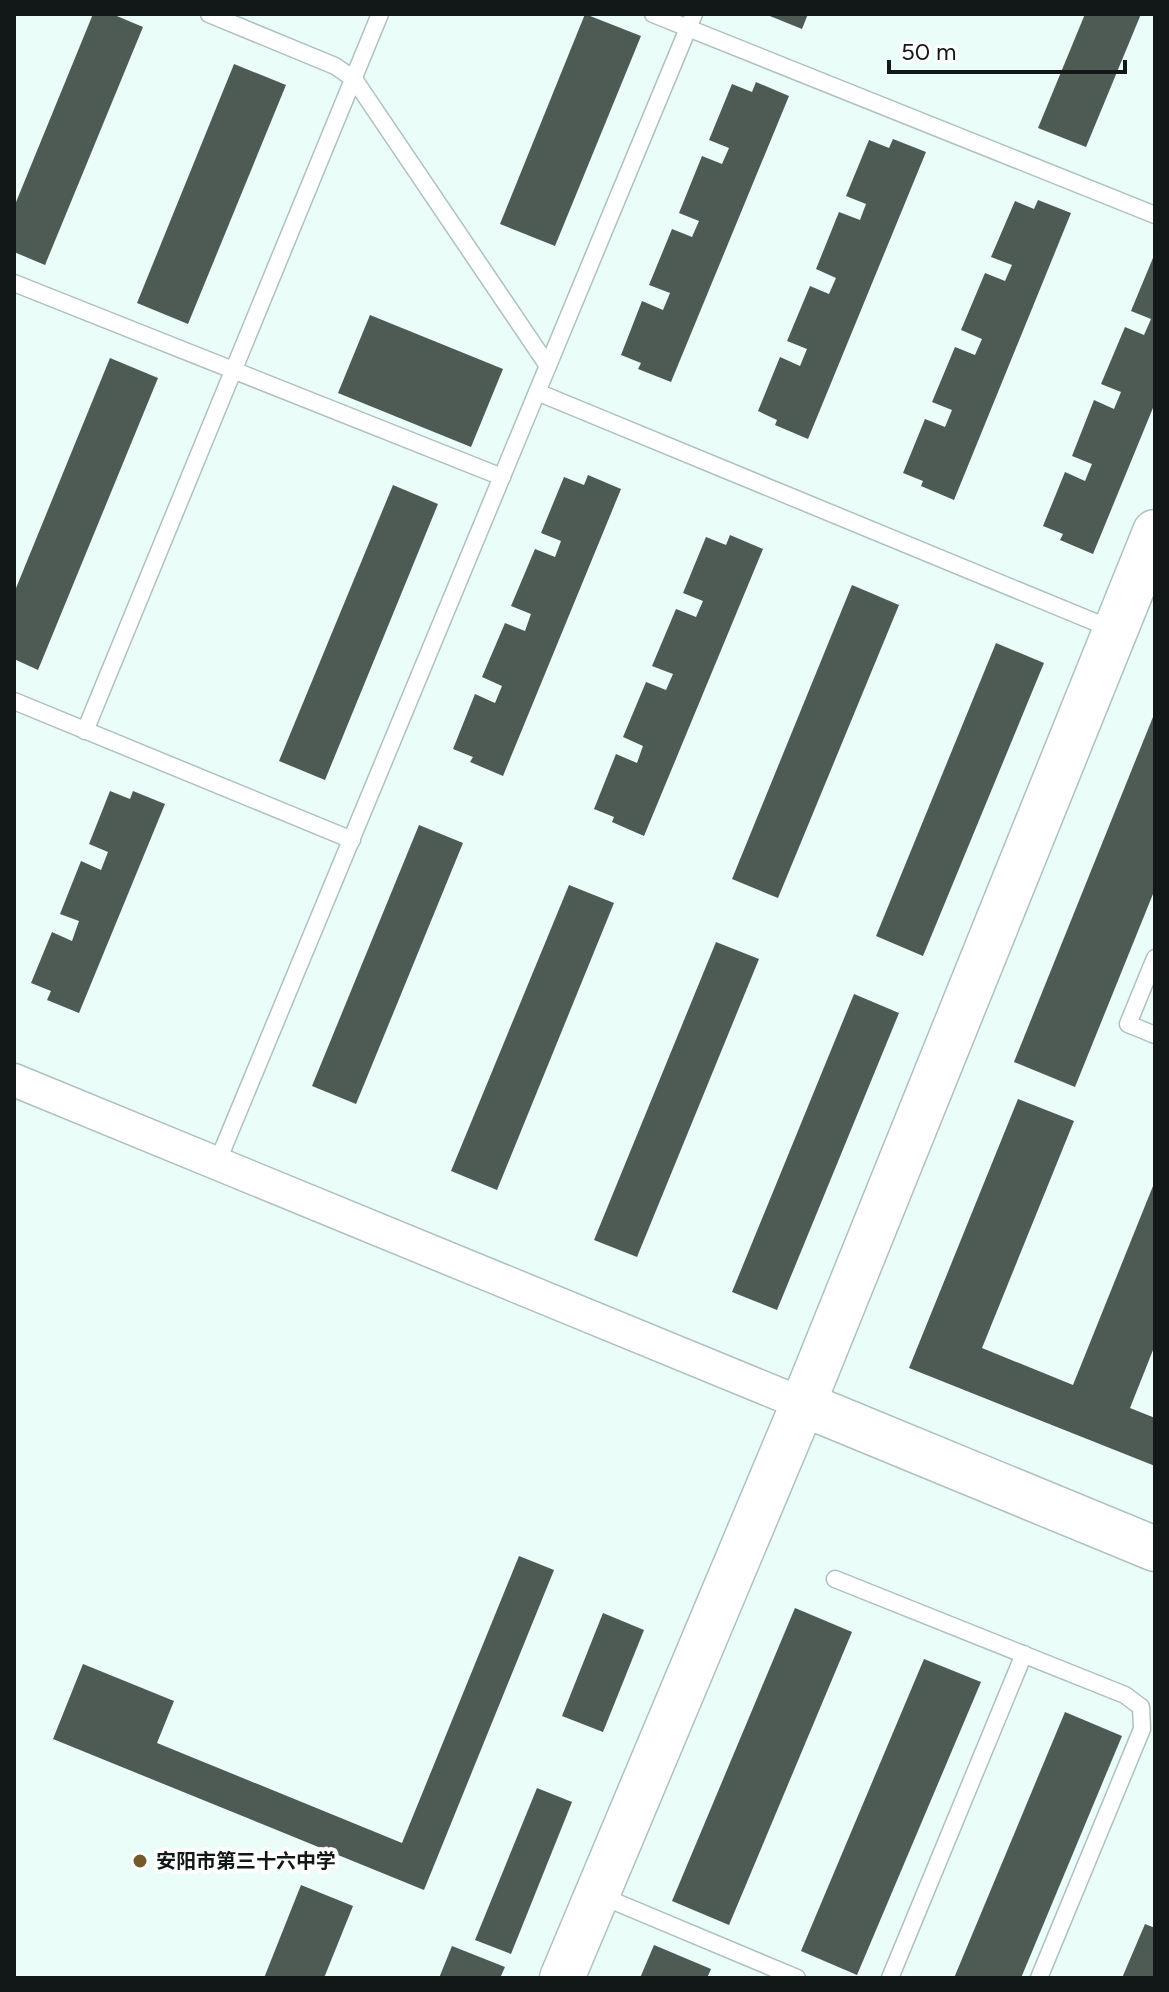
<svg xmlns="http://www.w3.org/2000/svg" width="1169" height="1992" font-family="Figtree,'Noto Sans SC',sans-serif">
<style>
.building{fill:#4e5b54}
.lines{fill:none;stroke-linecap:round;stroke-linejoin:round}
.lane-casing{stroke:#afc1be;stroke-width:19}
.street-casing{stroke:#afc1be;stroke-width:35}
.secondary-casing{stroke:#afc1be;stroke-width:47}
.lane{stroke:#fff;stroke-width:16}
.street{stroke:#fff;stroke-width:32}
.secondary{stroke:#fff;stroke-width:44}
.poi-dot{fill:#735b2b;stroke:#fff;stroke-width:3}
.labels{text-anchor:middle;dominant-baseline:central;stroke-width:8;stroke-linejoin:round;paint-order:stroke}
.poi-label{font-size:20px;font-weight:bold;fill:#111817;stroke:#fff;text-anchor:start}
</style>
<rect width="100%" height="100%" fill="#eafdf9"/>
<!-- building -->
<g class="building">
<polygon points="93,14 112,14 143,27 45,265 14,252 14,207"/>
<polygon points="585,14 641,36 555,246 500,224"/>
<polygon points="765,14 808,14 802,29"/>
<polygon points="1085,14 1141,14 1086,147 1038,128"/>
<polygon points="234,64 286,85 188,324 137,303"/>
<polygon points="756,82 789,96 671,382 638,369 641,363 621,355 642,301 663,310 670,293 649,285 672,229 692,237 699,221 679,213 702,156 722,164 729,148 709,140 732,84 752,92"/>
<polygon points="893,139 926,152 808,439 775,425 777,420 758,411 780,357 800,366 807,349 787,341 810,286 829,294 836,278 816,269 839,212 860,220 866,204 846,196 869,140 889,148"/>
<polygon points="1038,200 1071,213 954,500 921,486 923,481 903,473 925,419 945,427 952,410 932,402 955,347 975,355 982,339 961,330 985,273 1005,281 1012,265 991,257 1015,201 1034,209"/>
<polygon points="1155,253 1155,403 1093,554 1060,540 1063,534 1043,526 1065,472 1085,481 1092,464 1072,456 1094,400 1114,409 1121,392 1101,384 1125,327 1144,335 1151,319 1131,311"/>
<polygon points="370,315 503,369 471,447 338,393"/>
<polygon points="110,358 158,378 38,670 14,659 14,593"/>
<polygon points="588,475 621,489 503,776 470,762 473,757 453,749 475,694 495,703 502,686 482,677 505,623 525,631 531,614 511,606 535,549 555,557 561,541 541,533 564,477 584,485"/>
<polygon points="393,485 438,504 325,780 279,761"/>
<polygon points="730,535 763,549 644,836 612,822 614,817 594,809 616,754 637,763 643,746 623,737 646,682 666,690 673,674 652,666 676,609 696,617 703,601 683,593 706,537 726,545"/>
<polygon points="852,585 899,605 778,898 732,879"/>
<polygon points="996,643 1044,663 923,956 876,936"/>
<polygon points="1155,712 1155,889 1075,1087 1014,1062"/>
<polygon points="110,791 130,799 133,791 165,804 79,1013 47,1000 51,991 31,983 52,932 72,941 79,921 60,914 81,861 101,870 108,852 89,844"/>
<polygon points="419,825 463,843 356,1104 312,1086"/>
<polygon points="569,885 614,903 497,1190 451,1171"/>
<polygon points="716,942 759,959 637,1257 594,1240"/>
<polygon points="854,994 899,1013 777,1310 732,1292"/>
<polygon points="1018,1099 1074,1121 982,1348 1073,1385 1155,1181 1155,1345 1130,1408 1155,1418 1155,1466 909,1368"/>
<polygon points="519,1556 554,1570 424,1890 53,1739 83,1664 174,1701 157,1743 402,1843"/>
<polygon points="795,1608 852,1632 729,1925 672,1901"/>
<polygon points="603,1613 644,1630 603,1732 562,1716"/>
<polygon points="924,1659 981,1682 857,1975 801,1951"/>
<polygon points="1065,1712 1122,1736 1021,1978 954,1978"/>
<polygon points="537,1788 572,1802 511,1954 475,1940"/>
<polygon points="301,1885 353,1906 324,1978 264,1978"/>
<polygon points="1145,1924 1155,1928 1155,1978 1122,1978"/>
<polygon points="654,1945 711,1969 707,1978 640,1978"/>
<polygon points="452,1946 505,1967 500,1978 439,1978"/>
</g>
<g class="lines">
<defs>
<g id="lane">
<polyline points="209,14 335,66 354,79 548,366"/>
<polyline points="653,14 1155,215"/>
<polyline points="14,283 502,477"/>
<polyline points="537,392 1114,630"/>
<polyline points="14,701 352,840"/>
<polyline points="85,731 380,14"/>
<polyline points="1155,958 1128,1024 1155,1035"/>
<polyline points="217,1163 694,14"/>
<polyline points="835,1579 1125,1695 1141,1707 1142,1729 1039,1978"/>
<polyline points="599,1895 797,1978"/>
<polyline points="890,1978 1024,1654"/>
</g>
<polyline id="street" points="14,1080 803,1404"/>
<g id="secondary">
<polyline points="803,1404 1155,1549"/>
<polyline points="562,1978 803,1404 1155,532"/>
</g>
</defs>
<!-- lane casing -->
<use href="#lane" class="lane-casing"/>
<!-- street casing -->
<use href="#street" class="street-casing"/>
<!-- secondary casing -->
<use href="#secondary" class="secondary-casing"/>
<!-- lane -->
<use href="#lane" class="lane"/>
<!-- street -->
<use href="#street" class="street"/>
<!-- secondary -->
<use href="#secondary" class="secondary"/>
</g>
<!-- markers -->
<circle class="poi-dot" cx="140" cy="1861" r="8"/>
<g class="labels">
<!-- poi labels -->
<g class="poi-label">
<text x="156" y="1861">安阳市第三十六中学</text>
</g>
</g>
<!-- border -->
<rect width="1169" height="1992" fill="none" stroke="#111817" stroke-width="32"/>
<!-- scale -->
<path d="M889 60v12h236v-12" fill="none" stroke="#111817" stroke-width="4"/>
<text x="901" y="60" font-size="24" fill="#111817" stroke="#ffffff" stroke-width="6" paint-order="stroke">50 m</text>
</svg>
